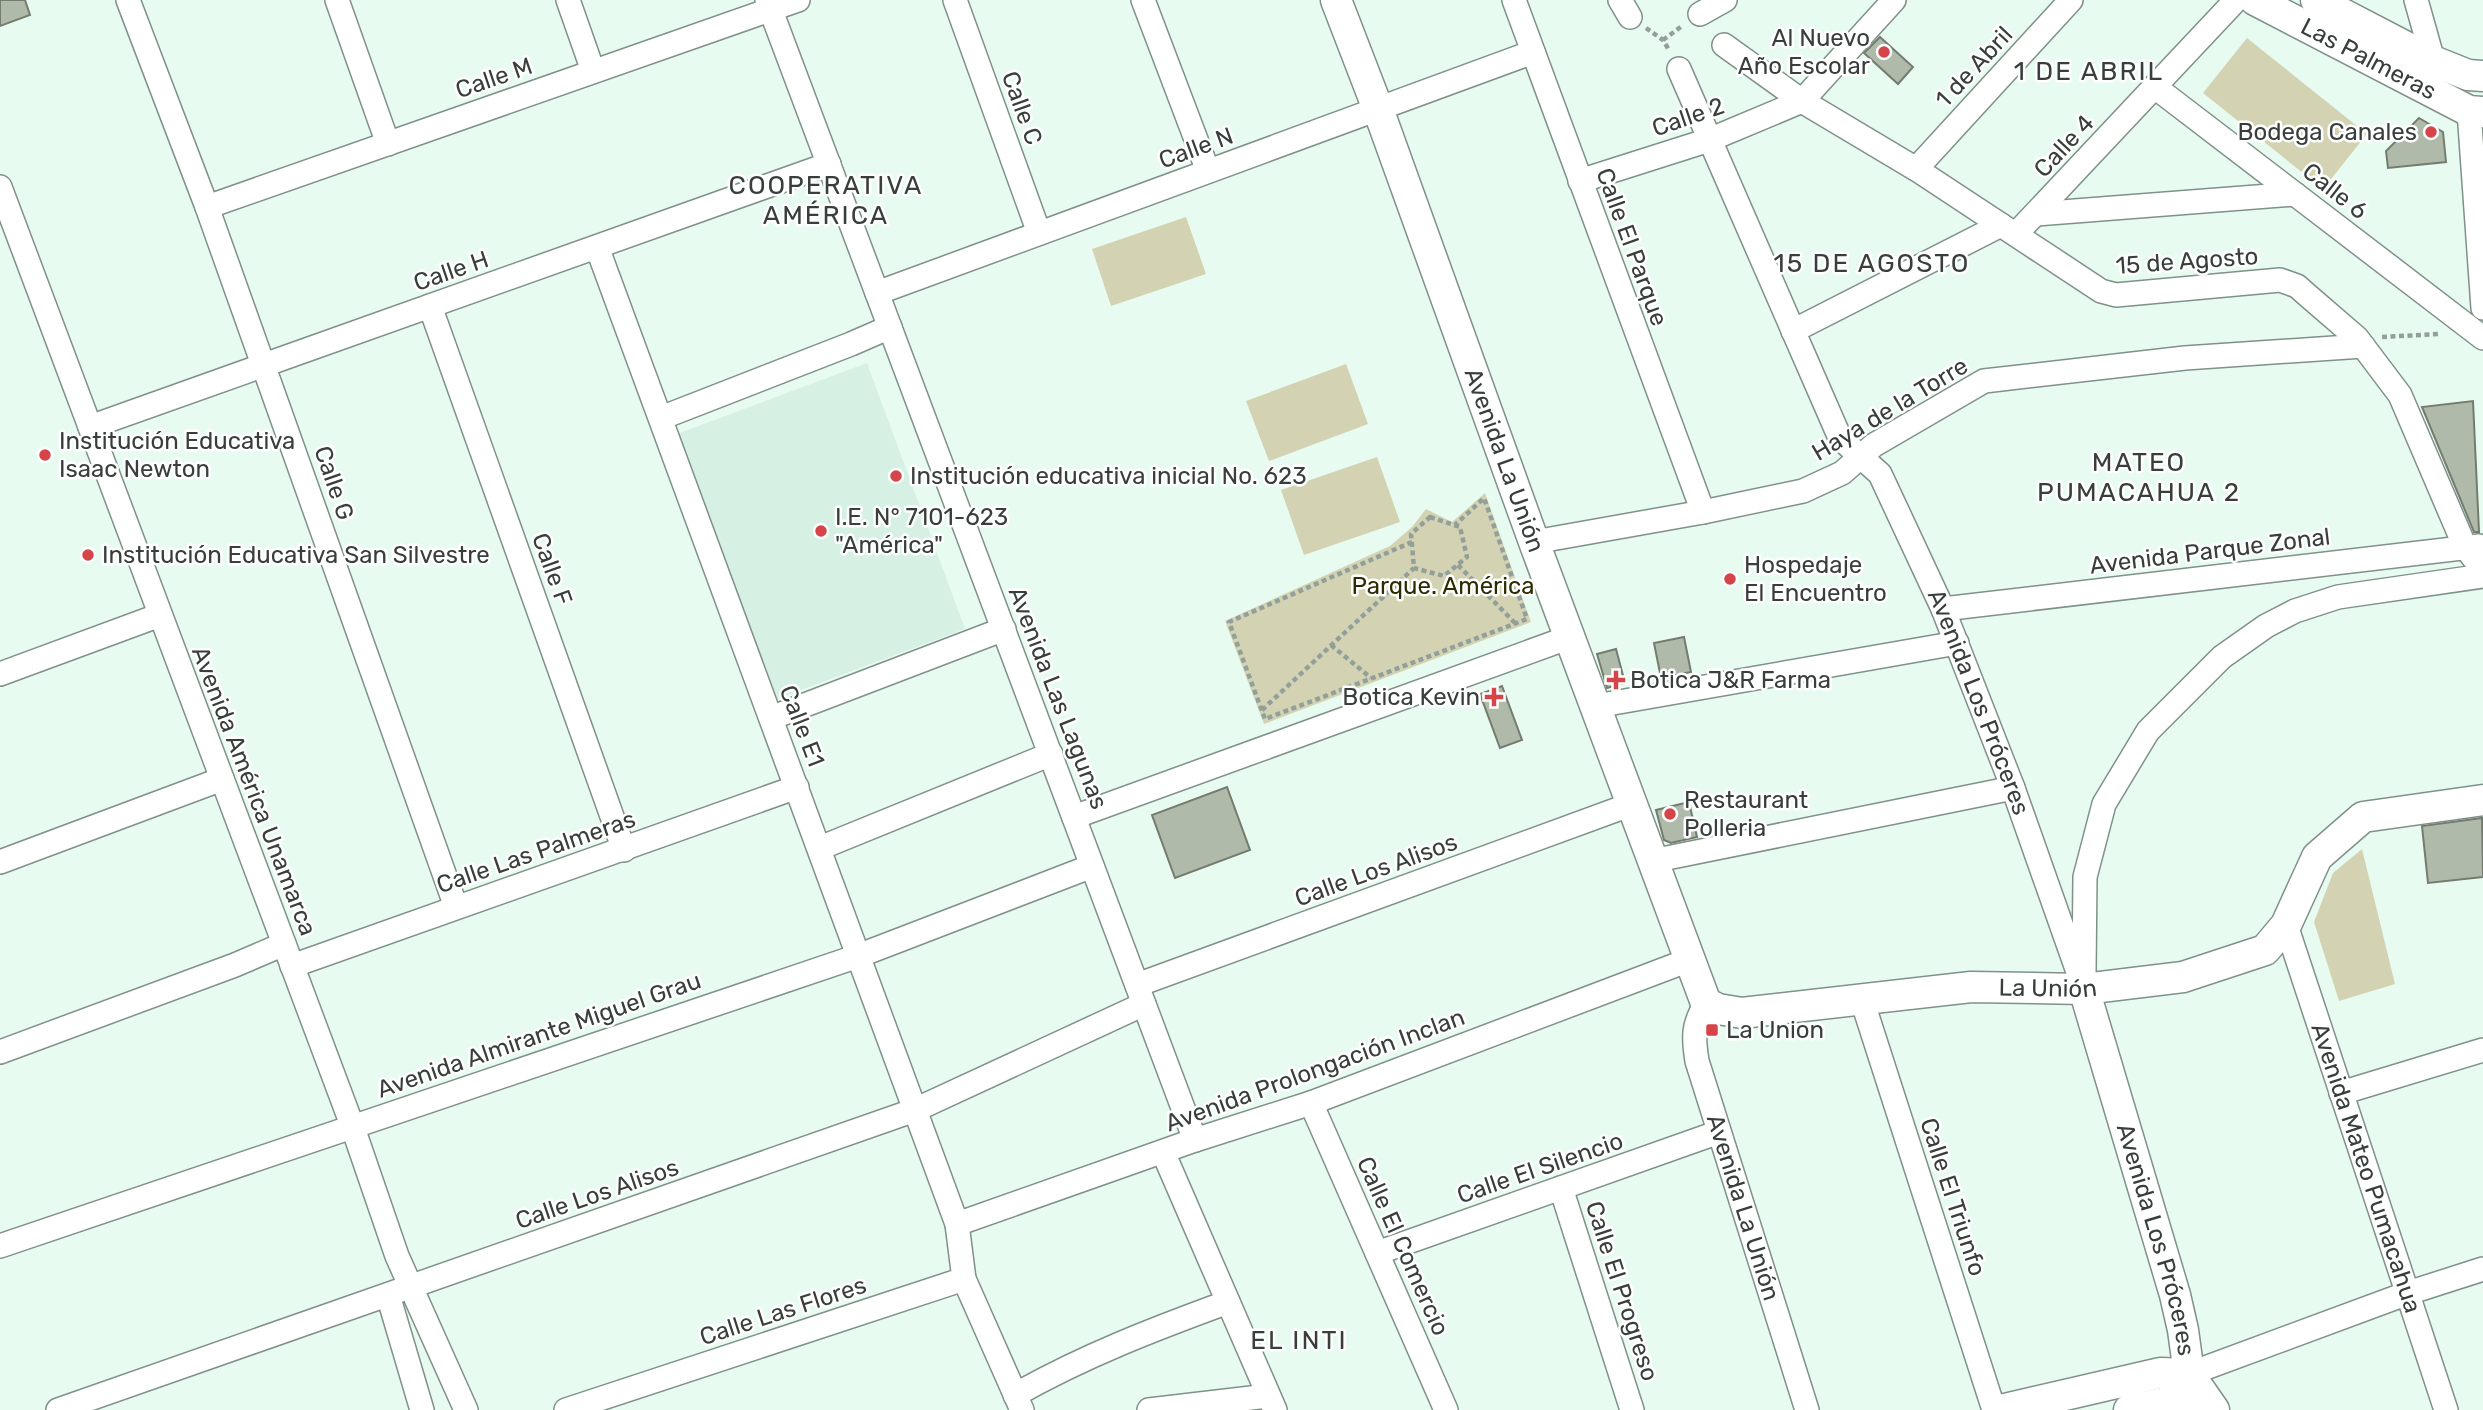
<svg xmlns="http://www.w3.org/2000/svg" width="2483" height="1410" font-family="Rubik,sans-serif">
<style>
.built{fill:#d6f0e3}
.green{fill:#d3d3b3}
.building{fill:#b0baab;stroke:#737c6e;stroke-width:2}
.lines{fill:none;stroke-linecap:round;stroke-linejoin:round}
.minor-casing{stroke:#7f9188;stroke-width:26}
.tertiary-casing{stroke:#7f9188;stroke-width:33}
.path{stroke:#93a09a;stroke-width:4.5;stroke-dasharray:5 3.5;stroke-linecap:butt}
.minor{stroke:#fff;stroke-width:23}
.tertiary{stroke:#fff;stroke-width:30}
.poi-dot{fill:#d44448;stroke:#fff;stroke-width:2.5}
.labels{text-anchor:middle;dominant-baseline:central;stroke-width:5;stroke-linejoin:round;paint-order:stroke}
.poi-label{font-size:24px;fill:#373e3b;stroke:#fff;text-anchor:start}
.street-label{font-size:24px;fill:#373e3b;stroke:#fff}
.park-label{font-size:24px;fill:#2d2b00;stroke:#fff}
.neighbourhood-label{font-size:26px;letter-spacing:2px;fill:#373e3b;stroke:#fff}
</style>
<rect width="100%" height="100%" fill="#e8fbf1"/>
<!-- built -->
<polygon class="built" points="867,363 965,629 774,700 677,434"/>
<!-- green -->
<g class="green">
<polygon points="2247,38 2367,134 2323,189 2203,93"/>
<polygon points="1186,217 1206,274 1111,306 1092,249"/>
<polygon points="1346,364 1368,424 1269,461 1246,401"/>
<polygon points="1377,457 1400,522 1304,555 1281,490"/>
<polygon points="1485,493 1531,622 1264,724 1225,621 1390,546 1412,527 1426,509 1452,522"/>
<polygon points="2362,849 2395,984 2339,1001 2314,922 2333,873"/>
</g>
<!-- building -->
<g class="building">
<polygon points="0,0 25,0 30,15 0,26"/>
<polygon points="1880,37 1913,67 1898,84 1864,53"/>
<polygon points="2419,118 2443,132 2446,162 2388,168 2386,151"/>
<polygon points="2473,401 2479,532 2474,532 2422,407"/>
<polygon points="1684,637 1691,672 1661,678 1654,643"/>
<polygon points="1616,649 1625,683 1607,688 1597,654"/>
<polygon points="1502,686 1522,740 1500,748 1480,694"/>
<polygon points="1227,787 1250,850 1175,878 1152,815"/>
<polygon points="1689,802 1697,837 1671,843 1664,840 1656,810"/>
<polygon points="2482,818 2483,877 2428,883 2422,826"/>
</g>
<g class="lines">
<defs>
<g id="minor">
<polyline points="128,0 207,207 456,907"/>
<polyline points="337,0 388,144"/>
<polyline points="568,0 593,71"/>
<polyline points="767,0 1195,1140"/>
<polyline points="955,0 1039,233"/>
<polyline points="1143,0 1208,171"/>
<polyline points="1514,0 1703,512"/>
<polyline points="1620,0 1630,17"/>
<polyline points="2416,0 2436,71"/>
<polyline points="1700,14 1725,0"/>
<polyline points="1724,45 1802,101 1916,169 2101,291 2116,295 2280,280 2297,286 2306,294 2357,338 2400,395 2465,547 2483,570"/>
<path id="s1" d="M 1679,69 L 1840,438 L 1880,474 L 1943,609 L 2013,788 L 2084,989"/>
<polyline points="2155,87 2483,338"/>
<polyline points="2469,111 2483,308"/>
<polyline points="1916,169 2071,0"/>
<polyline points="1580,181 1709,140 1802,101 1894,0"/>
<polyline points="0,187 352,1125 397,1256 466,1410"/>
<polyline points="207,207 798,0"/>
<polyline points="2036,214 2295,194"/>
<polyline points="2016,234 2236,0"/>
<polyline points="877,293 1533,52"/>
<polyline points="430,306 624,850"/>
<polyline points="1793,331 2001,225"/>
<polyline points="661,418 851,344 890,327"/>
<polyline points="90,427 829,164"/>
<polyline points="1534,542 1703,512 1803,491 1842,473 1874,445 1984,381 2185,358 2363,346"/>
<polyline points="1943,609 2479,546"/>
<polyline points="0,674 160,615"/>
<polyline points="1596,706 1957,643"/>
<polyline points="771,718 1004,629"/>
<polyline points="1074,817 1570,637"/>
<polyline points="820,848 1051,754"/>
<polyline points="1652,861 2013,788"/>
<polyline points="0,862 222,779"/>
<path id="s2" d="M 2286,925 L 2446,1410"/>
<polyline points="292,966 797,787"/>
<polyline points="2084,972 2085,877 2104,804 2148,731 2222,657 2266,626 2295,611 2338,597 2483,576"/>
<polyline points="1137,985 1632,804"/>
<polyline points="1862,1000 1994,1410"/>
<path id="s3" d="M 1706,1003 C 1693,1025 1693,1036 1697,1061 L 1807,1410"/>
<polyline points="0,1052 235,965 284,944"/>
<polyline points="2341,1093 2483,1050"/>
<polyline points="1311,1103 1446,1410"/>
<polyline points="1163,1152 1275,1410"/>
<polyline points="1561,1188 1632,1410"/>
<polyline points="957,1224 1195,1140 1311,1103 1689,960"/>
<polyline points="0,1246 858,956 1092,866"/>
<polyline points="1377,1253 1719,1132"/>
<polyline points="964,1279 1022,1410"/>
<polyline points="388,1295 422,1410"/>
<polyline points="2189,1374 2408,1293 2483,1269"/>
<path d="M 1015,1395 C 1084,1356 1154,1329 1228,1302"/>
<polyline points="58,1410 915,1110 1144,1004"/>
<polyline points="566,1410 964,1279 957,1224 597,247"/>
<polyline points="1149,1410 1268,1396"/>
</g>
<g id="tertiary">
<path id="s4" d="M 1336,0 L 1378,109 L 1534,542 L 1706,1003 L 1718,1009 L 1742,1013 L 1971,987 L 2084,989 L 2183,977 L 2265,950 L 2286,925 L 2317,857 L 2363,817 L 2483,800"/>
<path id="s5" d="M 2255,0 L 2469,111 L 2483,112"/>
<polyline points="2316,0 2433,61 2468,75 2483,76"/>
<path id="s6" d="M 2084,989 L 2175,1295 L 2183,1330 L 2189,1374 L 2184,1410"/>
<polyline points="2189,1374 2214,1410"/>
<polyline points="2000,1410 2160,1373 2189,1374"/>
<polyline points="2129,1410 2168,1402 2189,1374"/>
</g>
</defs>
<!-- minor casing -->
<use href="#minor" class="minor-casing"/>
<!-- tertiary casing -->
<use href="#tertiary" class="tertiary-casing"/>
<!-- path -->
<g class="path">
<polyline points="1646,28 1663,40 1669,50"/>
<polyline points="1663,40 1682,26"/>
<polyline points="2382,337 2440,334"/>
<polygon points="1430,517 1460,527 1467,557 1444,576 1414,568 1411,534"/>
<polyline points="1412,542 1229,622 1265,719 1527,619 1484,498 1455,525"/>
<polyline points="1458,565 1515,623"/>
<polyline points="1331,645 1371,678"/>
<polyline points="1262,710 1414,568"/>
</g>
<!-- minor -->
<use href="#minor" class="minor"/>
<!-- tertiary -->
<use href="#tertiary" class="tertiary"/>
</g>
<!-- markers -->
<g class="poi-dot">
<circle cx="1884" cy="52" r="7"/>
<circle cx="2431" cy="132" r="7"/>
<circle cx="45" cy="455" r="7"/>
<circle cx="896" cy="476" r="7"/>
<circle cx="821" cy="531" r="7"/>
<circle cx="88" cy="555" r="7"/>
<circle cx="1730" cy="579" r="7"/>
<path d="M1612.5 669.5h7v7h7v7h-7v7h-7v-7h-7v-7h7z"/>
<path d="M1490.5 686.5h7v7h7v7h-7v7h-7v-7h-7v-7h7z"/>
<circle cx="1670" cy="814" r="7"/>
<rect x="1705" y="1023" width="14" height="14" rx="3.5"/>
</g>
<g class="labels">
<!-- poi labels -->
<g class="poi-label">
<text x="1870" y="38" text-anchor="end">Al Nuevo<tspan x="1870" dy="28">Año Escolar</tspan></text>
<text x="2417" y="132" text-anchor="end">Bodega Canales</text>
<text x="59" y="441">Institución Educativa<tspan x="59" dy="28">Isaac Newton</tspan></text>
<text x="910" y="476">Institución educativa inicial No. 623</text>
<text x="835" y="517">I.E. N° 7101-623<tspan x="835" dy="28">"América"</tspan></text>
<text x="102" y="555">Institución Educativa San Silvestre</text>
<text x="1744" y="565">Hospedaje<tspan x="1744" dy="28">El Encuentro</tspan></text>
<text x="1630" y="680">Botica J&amp;R Farma</text>
<text x="1480" y="697" text-anchor="end">Botica Kevin</text>
<text x="1684" y="800">Restaurant<tspan x="1684" dy="28">Polleria</tspan></text>
<text x="1726" y="1030">La Union</text>
</g>
<!-- street labels -->
<g class="street-label">
<text stroke="none"><textPath href="#s5" startOffset="128">Las Palmeras</textPath></text>
<text transform="translate(1974 67) rotate(-47)">1 de Abril</text>
<text transform="translate(494 78) rotate(-19)">Calle M</text>
<text transform="translate(1022 108) rotate(70)">Calle C</text>
<text transform="translate(1688 117) rotate(-19)">Calle 2</text>
<text transform="translate(2064 146) rotate(-47)">Calle 4</text>
<text transform="translate(1196 148) rotate(-20)">Calle N</text>
<text transform="translate(2335 191) rotate(38)">Calle 6</text>
<text transform="translate(1632 247) rotate(70)">Calle El Parque</text>
<text transform="translate(2187 261) rotate(-4)">15 de Agosto</text>
<text transform="translate(451 271) rotate(-19)">Calle H</text>
<text transform="translate(1890 409) rotate(-31)">Haya de la Torre</text>
<text stroke="none"><textPath href="#s4" startOffset="490">Avenida La Unión</textPath></text>
<text transform="translate(334 483) rotate(71)">Calle G</text>
<text transform="translate(2210 551) rotate(-7)">Avenida Parque Zonal</text>
<text transform="translate(552 569) rotate(70)">Calle F</text>
<text transform="translate(1058 698) rotate(69)">Avenida Las Lagunas</text>
<text stroke="none"><textPath href="#s1" startOffset="705">Avenida Los Próceres</textPath></text>
<text transform="translate(802 726) rotate(69)">Calle E1</text>
<text transform="translate(254 791) rotate(69)">Avenida América Unamarca</text>
<text transform="translate(536 852) rotate(-19)">Calle Las Palmeras</text>
<text transform="translate(1376 870) rotate(-20)">Calle Los Alisos</text>
<text stroke="none"><textPath href="#s4" startOffset="1414">La Unión</textPath></text>
<text transform="translate(539 1035) rotate(-19)">Avenida Almirante Miguel Grau</text>
<text transform="translate(1315 1070) rotate(-20)">Avenida Prolongación Inclan</text>
<text stroke="none"><textPath href="#s2" startOffset="256">Avenida Mateo Pumacahua</textPath></text>
<text transform="translate(1540 1168) rotate(-19)">Calle El Silencio</text>
<text transform="translate(597 1194) rotate(-19)">Calle Los Alisos</text>
<text transform="translate(1953 1197) rotate(72)">Calle El Triunfo</text>
<text stroke="none"><textPath href="#s3" startOffset="214">Avenida La Unión</textPath></text>
<text stroke="none"><textPath href="#s6" startOffset="261">Avenida Los Próceres</textPath></text>
<text transform="translate(1403 1246) rotate(66)">Calle El Comercio</text>
<text transform="translate(1622 1291) rotate(72)">Calle El Progreso</text>
<text transform="translate(783 1311) rotate(-18)">Calle Las Flores</text>
</g>
<!-- park labels -->
<g class="park-label">
<text x="1443" y="586">Parque. América</text>
</g>
<!-- neighbourhood labels -->
<g class="neighbourhood-label">
<text x="2089" y="71">1 DE ABRIL</text>
<text x="826" y="185">COOPERATIVA<tspan x="826" dy="30">AMÉRICA</tspan></text>
<text x="1872" y="263">15 DE AGOSTO</text>
<text x="2139" y="462">MATEO<tspan x="2139" dy="30">PUMACAHUA 2</tspan></text>
<text x="1299" y="1340">EL INTI</text>
</g>
</g>
</svg>
